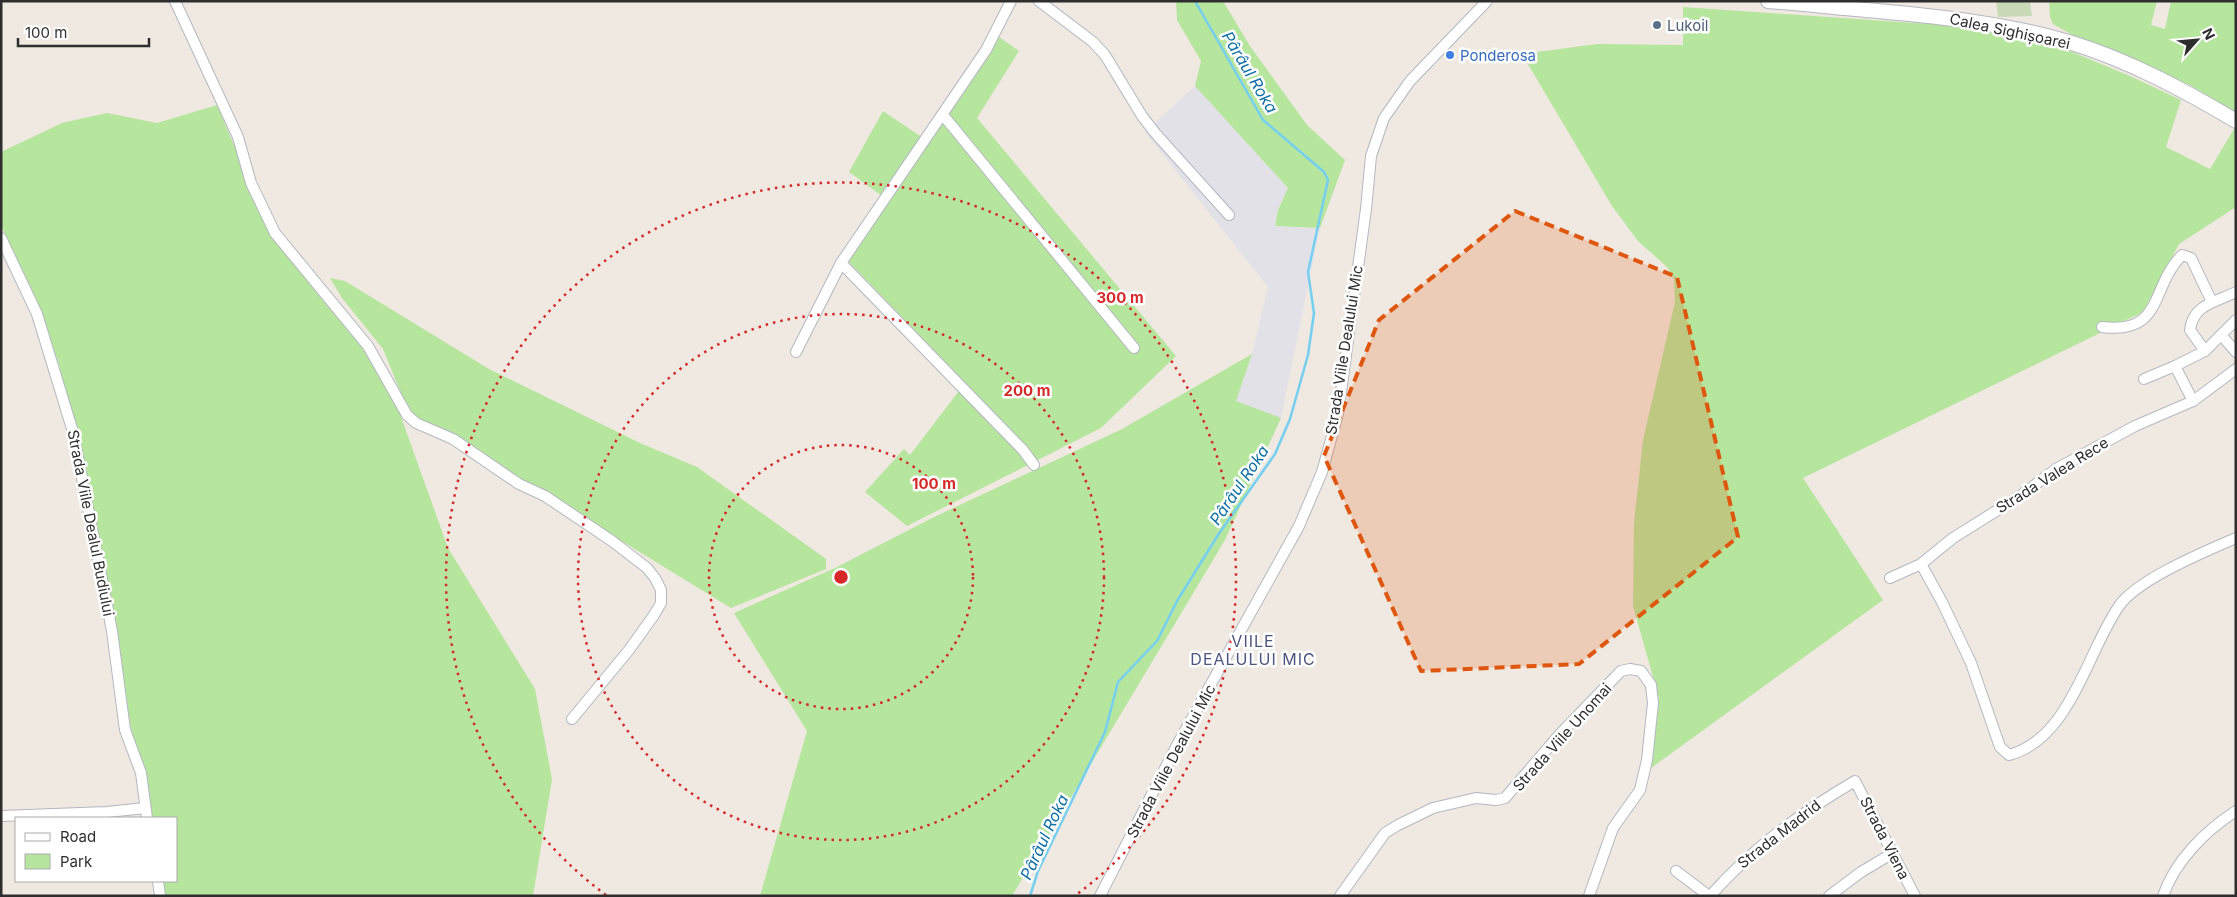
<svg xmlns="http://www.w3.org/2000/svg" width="2237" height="897" font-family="Inter,sans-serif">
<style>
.industrial{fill:#e3e1e8}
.green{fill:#b6e59e}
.cemetery{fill:#c8d9b8}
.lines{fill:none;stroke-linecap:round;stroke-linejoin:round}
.stream{stroke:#75cff0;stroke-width:2.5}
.minor-casing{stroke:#b4b7c1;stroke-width:12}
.secondary-casing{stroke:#b4b7c1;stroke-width:16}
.minor{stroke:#fff;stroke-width:10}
.secondary{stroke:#fff;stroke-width:14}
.marked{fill:#df570e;fill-opacity:0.2;stroke:#df570e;stroke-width:4;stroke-dasharray:10 6;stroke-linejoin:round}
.ring{fill:none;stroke:#d62828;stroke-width:2.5;stroke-dasharray:2.5 5}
.service-dot{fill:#5c6f8a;stroke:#fff;stroke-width:2}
.shop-dot{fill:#3f7fe0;stroke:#fff;stroke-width:2}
.labels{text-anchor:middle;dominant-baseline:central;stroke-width:5;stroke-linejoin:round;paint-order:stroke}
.service-label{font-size:15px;fill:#4e5e75;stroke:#fff;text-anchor:start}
.street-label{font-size:15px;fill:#2e2e2e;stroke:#fff}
.shop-label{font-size:15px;fill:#366cbe;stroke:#fff;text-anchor:start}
.water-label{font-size:16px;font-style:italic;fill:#0d6fa3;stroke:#fff}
.neighbourhood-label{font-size:16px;letter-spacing:1px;fill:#4d5680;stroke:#fff}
.centre{fill:#d62828;stroke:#fff;stroke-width:2.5}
.ring-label{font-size:15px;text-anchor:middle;font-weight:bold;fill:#d62828;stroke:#fff;stroke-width:5;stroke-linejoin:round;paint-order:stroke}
</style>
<rect width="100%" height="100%" fill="#efe9e1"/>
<!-- industrial -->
<polygon class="industrial" points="1195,86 1288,188 1278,210 1275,226 1320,228 1281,418 1236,401 1252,354 1268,287 1145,132"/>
<!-- green -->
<g class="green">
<polygon points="1176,1 1223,1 1250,46 1307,125 1345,160 1320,228 1275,226 1278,210 1288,188 1195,86 1201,61 1177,20"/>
<polygon points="2049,1 2157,1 2151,25 2165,29 2171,1 2236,1 2236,113 2190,85 2076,37 2053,24 2050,17"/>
<polygon points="1683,7 1958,26 2032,40 2070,51 2130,76 2181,100 2166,147 2210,169 2234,129 2236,131 2236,207 2179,244 2143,312 1803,478 1883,600 1651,768 1659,698 1633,606 1634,523 1643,440 1675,302 1674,279 1667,267 1638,241 1612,206 1522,54 1597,44 1683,45"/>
<polygon points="999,37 1019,51 977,118 1176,356 1101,428 907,526 865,492 904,449 910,455 965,383 848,261 889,201 849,172 883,111 929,142"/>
<polygon points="217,105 258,202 334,312 369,355 400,414 448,548 535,689 552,779 533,896 164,896 161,881 176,881 176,818 149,818 59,364 40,312 1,225 1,152 62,123 107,113 157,123"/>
<polygon points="330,278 345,281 489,369 640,443 697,467 826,559 826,569 731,608 501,467 409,413 383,349 342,298"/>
<polygon points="1252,354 1236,401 1281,418 1225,540 1012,896 760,896 807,731 734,613 837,567 932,518 1122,429"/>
</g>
<!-- cemetery -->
<polygon class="cemetery" points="1996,1 2030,1 2032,16 1998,17"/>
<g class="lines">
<!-- stream -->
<polyline class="stream" points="1030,896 1038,871 1105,732 1118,682 1157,641 1177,601 1218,535 1275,454 1290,419 1308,355 1314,313 1308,272 1328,180 1324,172 1263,120 1195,1"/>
<defs>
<g id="minor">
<polyline points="175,1 238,137 251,183 275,233 368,346 407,415 416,423 453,439 519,484 545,496 612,541 647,568 655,578 661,590 661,603 654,615 629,650 572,719"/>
<polyline points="1039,1 1093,42 1105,55 1142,116 1156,134 1229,215"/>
<polyline points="943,115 1134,348"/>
<polyline points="1,238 37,314 73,432 112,631 125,730 141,773 147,818"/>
<polyline points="841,263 1023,450 1034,465"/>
<polyline points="2236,320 2221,335 2236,352"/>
<path d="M 2102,327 C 2164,335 2150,287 2182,255 L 2191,258 L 2211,300"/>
<path d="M 2205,351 L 2190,330 C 2193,304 2217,302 2236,292"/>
<polyline points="796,352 841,263 986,50 1011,1"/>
<polyline points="2144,379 2175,366"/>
<polyline points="2193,401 2175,366 2205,351 2221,335"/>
<path d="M 1921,564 L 1942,602 L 1971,663 L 2000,747 L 2009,755 C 2070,739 2087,652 2119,606 C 2138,579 2204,552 2236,538"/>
<polyline points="1890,578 1921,564 1953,538 2020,496 2056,469 2135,426 2193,401 2236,369"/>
<polyline points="1,816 107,812 145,808"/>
<polyline points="1676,871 1709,896"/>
<polyline points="158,881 160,896"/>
<polyline points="1100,896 1176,747 1299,526 1322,472 1338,414 1366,209 1371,156 1384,118 1410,81 1487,1"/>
<polyline points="1340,896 1385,833 1398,825 1433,808 1476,798 1496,800 1505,798 1560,734 1621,671 1630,669 1641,671 1651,685 1653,703 1647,760 1640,790 1613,828 1589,896"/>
<path d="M 1710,896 C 1754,847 1799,814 1855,781 L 1915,896"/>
<polyline points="1829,896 1861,872 1893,853"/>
<path d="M 2163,896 C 2175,861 2205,831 2236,811"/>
</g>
<path id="secondary" d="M 1768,1 C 1805,4 1841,8 1878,11 C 1943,17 2009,24 2072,43 C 2130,61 2184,90 2236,121"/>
</defs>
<!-- minor casing -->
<use href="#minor" class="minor-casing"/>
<!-- secondary casing -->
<use href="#secondary" class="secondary-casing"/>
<!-- minor -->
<use href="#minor" class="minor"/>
<!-- secondary -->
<use href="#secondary" class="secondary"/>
</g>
<!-- marked area -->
<path class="marked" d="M 1515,211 L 1677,277 L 1738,537 L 1579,664 L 1421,671 L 1324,456 L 1379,320 Z"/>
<!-- distance rings -->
<g class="ring">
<circle cx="841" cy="577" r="132"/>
<circle cx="841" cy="577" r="263"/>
<path d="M606 895A395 395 0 1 1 1076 895"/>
</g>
<!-- markers -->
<circle class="service-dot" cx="1657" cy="25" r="5"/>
<circle class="shop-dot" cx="1450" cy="55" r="5"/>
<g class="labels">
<!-- service labels -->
<g class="service-label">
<text x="1667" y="25">Lukoil</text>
</g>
<!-- street labels -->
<g class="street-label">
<text transform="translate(2010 31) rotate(12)">Calea Sighișoarei</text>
<text transform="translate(1344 350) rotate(-81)">Strada Viile Dealului Mic</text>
<text transform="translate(2052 475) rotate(-32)">Strada Valea Rece</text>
<text transform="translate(91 523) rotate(79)">Strada Viile Dealul Budiului</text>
<text transform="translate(1562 737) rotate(-48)">Strada Viile Unomai</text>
<text transform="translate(1171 761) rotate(-62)">Strada Viile Dealului Mic</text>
<text transform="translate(1779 834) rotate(-38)">Strada Madrid</text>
<text transform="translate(1885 838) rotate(63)">Strada Viena</text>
</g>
<!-- shop labels -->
<g class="shop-label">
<text x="1460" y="55">Ponderosa</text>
</g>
<!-- water labels -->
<g class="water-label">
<text transform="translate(1250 72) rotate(59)">Pârâul Roka</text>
<text transform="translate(1239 485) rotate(-56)">Pârâul Roka</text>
<text transform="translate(1044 837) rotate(-65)">Pârâul Roka</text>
</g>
<!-- neighbourhood labels -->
<g class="neighbourhood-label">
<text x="1253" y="641">VIILE<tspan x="1253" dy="18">DEALULUI MIC</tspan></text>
</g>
</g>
<circle cx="841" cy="577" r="8" class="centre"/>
<g class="ring-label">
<text x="1120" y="303">300 m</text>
<text x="1027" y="396">200 m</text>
<text x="934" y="489">100 m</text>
</g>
<!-- border -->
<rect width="2237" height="897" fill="none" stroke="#2e2e2e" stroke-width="5"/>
<!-- legend -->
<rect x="15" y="817" width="162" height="65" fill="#ffffff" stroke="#ababab"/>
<rect x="25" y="833" width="25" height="8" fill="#ffffff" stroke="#ababab"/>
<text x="60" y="842" font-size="15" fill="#2e2e2e">Road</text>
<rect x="25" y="854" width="25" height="15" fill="#b6e59e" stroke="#ababab"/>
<text x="60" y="867" font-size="15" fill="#2e2e2e">Park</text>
<!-- north arrow -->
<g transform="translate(2197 40) rotate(63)" stroke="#ffffff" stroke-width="4" paint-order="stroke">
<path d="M0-4L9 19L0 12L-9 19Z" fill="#2e2e2e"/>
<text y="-8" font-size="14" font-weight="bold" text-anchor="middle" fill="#2e2e2e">N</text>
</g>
<!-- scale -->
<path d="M18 38v8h131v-8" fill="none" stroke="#2e2e2e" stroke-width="2.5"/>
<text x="25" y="38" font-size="15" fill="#2e2e2e" stroke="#ffffff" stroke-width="4" paint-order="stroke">100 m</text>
</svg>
